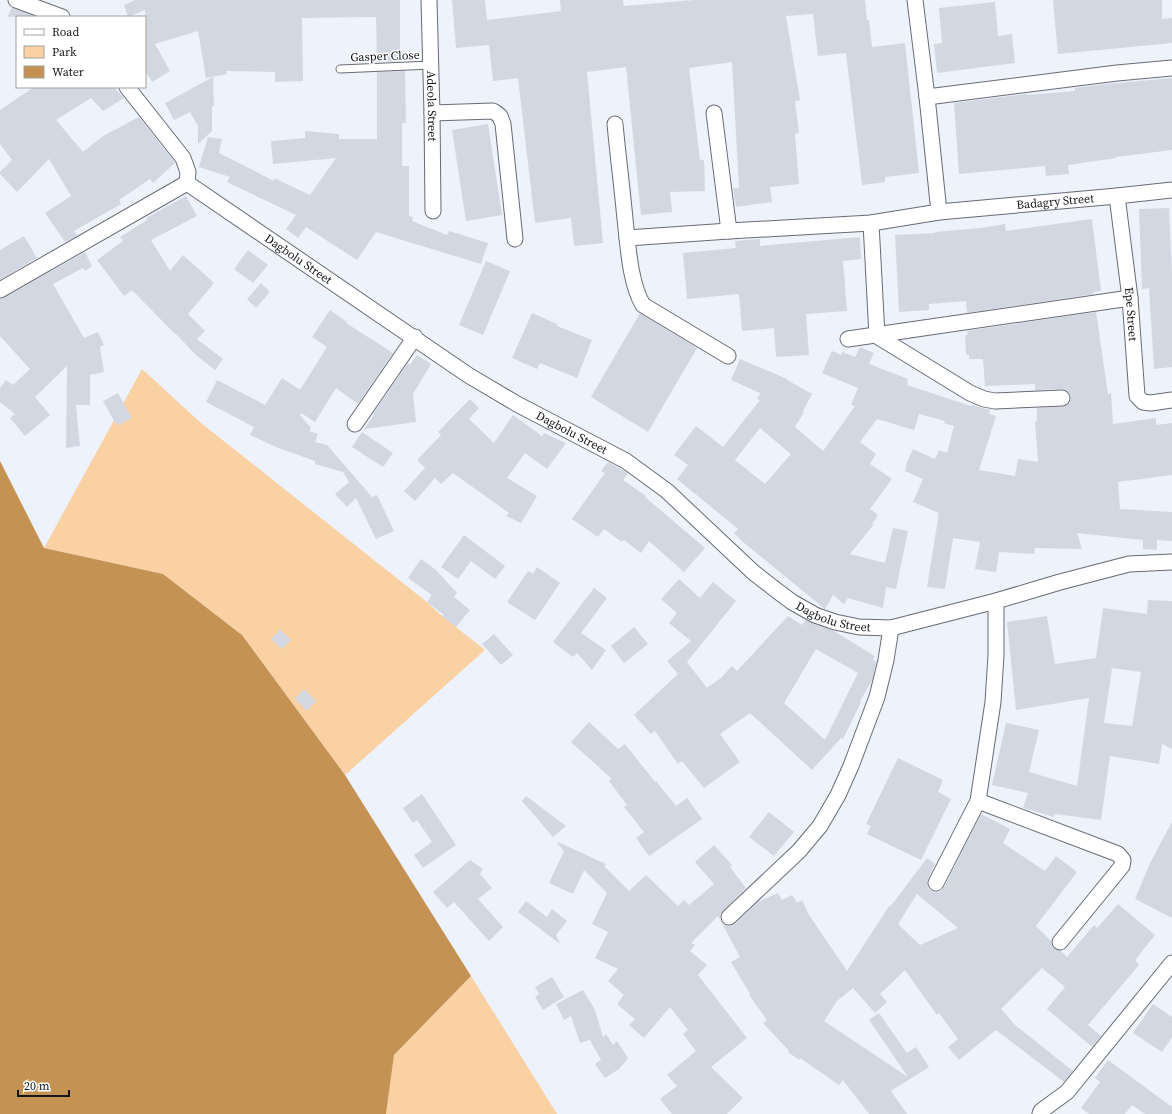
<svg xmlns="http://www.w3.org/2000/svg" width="1172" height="1114" font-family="'Source Serif 4',serif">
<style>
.green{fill:#f9d1a3}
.water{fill:#c49253}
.building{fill:#d3d7e2;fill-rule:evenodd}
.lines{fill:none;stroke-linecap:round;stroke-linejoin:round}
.lane-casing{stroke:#686b75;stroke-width:9}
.street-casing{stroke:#686b75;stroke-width:17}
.lane{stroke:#fff;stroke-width:7}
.street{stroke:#fff;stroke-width:15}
.labels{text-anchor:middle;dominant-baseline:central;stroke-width:3;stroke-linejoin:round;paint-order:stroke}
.street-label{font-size:12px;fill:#131519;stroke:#fff}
</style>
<rect width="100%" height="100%" fill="#eef2fd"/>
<!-- green -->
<g class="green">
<polygon points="142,369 201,423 427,602 442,616 485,650 345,775 242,635 163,574 44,548"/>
<polygon points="471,976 557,1114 386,1114 394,1055"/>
</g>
<!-- water -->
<polygon class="water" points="0,461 44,548 163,574 242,635 345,775 471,976 394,1055 386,1114 0,1114"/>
<!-- building -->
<g class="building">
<polygon points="135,0 400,0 400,61 377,62 376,17 302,18 303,81 275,82 275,72 226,71 227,74 206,78 198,31 155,44 170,71 152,82 145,71 145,10 128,17 124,5"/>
<polygon points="452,0 485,0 487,20 561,11 560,0 623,0 624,6 694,0 865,0 867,20 869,20 872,47 905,43 919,173 885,177 885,182 862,185 846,53 818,56 813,14 786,16 800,100 795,101 799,133 795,134 799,184 770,187 772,202 736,207 733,188 739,188 732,62 689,68 700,160 704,160 705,191 670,192 672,212 641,215 626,67 587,72 603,243 574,246 571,218 535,223 518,78 493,81 489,45 456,48"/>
<polygon points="1053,0 1162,0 1162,19 1172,18 1172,43 1058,54"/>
<polygon points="995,2 998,36 1012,34 1015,63 937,73 934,44 942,43 939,8"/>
<polygon points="12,8 13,8 34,16 7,17"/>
<polygon points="405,71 406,123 402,123 402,166 409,166 409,216 413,217 412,221 447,235 449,231 488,243 481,264 376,232 357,260 306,227 298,238 286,229 296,215 227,182 230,177 199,167 208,137 222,139 219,153 274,181 274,178 310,195 336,158 273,164 271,141 305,138 305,131 339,134 339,139 377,139 377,72"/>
<polygon points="213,77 214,106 212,106 212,131 198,144 198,126 190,112 174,120 165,103"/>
<polygon points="1172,78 1172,150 1116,157 1116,158 1068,165 1069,174 1046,176 1045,166 959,174 954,103 1026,94 1027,95 1075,91 1075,88 1106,84"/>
<polygon points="34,87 114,87 124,98 103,111 91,98 56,120 83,152 103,136 139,117 175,163 153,183 150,179 119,200 121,204 74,231 77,236 65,242 45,213 71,196 49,159 17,192 0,174 0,172 12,160 0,144 0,110"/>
<polygon points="488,124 502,215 466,221 452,130"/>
<polygon points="186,196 197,216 151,240 170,271 183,255 214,283 188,314 205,331 197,339 223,359 215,370 196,355 176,334 175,334 132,290 124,296 97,260 123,241 120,237 147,220 146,218"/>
<polygon points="1169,208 1172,275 1172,367 1154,369 1149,288 1142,289 1139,209"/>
<polygon points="1092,219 1101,291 1093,292 1094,294 967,313 966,301 929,304 929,310 899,312 895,235 935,233 935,232 981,228 1005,224 1006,231"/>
<polygon points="24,236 37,258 0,280 0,250"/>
<polygon points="860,237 861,259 843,261 847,311 806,314 809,355 776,357 774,328 742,331 739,294 687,299 683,253 736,248 735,241 760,239 760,246"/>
<polygon points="248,250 268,265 253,283 234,269"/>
<polygon points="85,252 92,266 85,271 83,268 53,284 84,338 98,332 104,345 100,347 104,372 90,375 90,405 76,405 80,446 66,448 67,366 35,397 50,415 25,436 10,418 15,414 0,402 0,388 6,380 13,385 30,369 0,336 0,299 4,298"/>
<polygon points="486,261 510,271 483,335 459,325"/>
<polygon points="261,283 270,292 256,308 247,299"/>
<polygon points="330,310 347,322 346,323 393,353 358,404 336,388 315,422 301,413 300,415 311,428 309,431 318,434 315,442 327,445 372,497 377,495 394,531 376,539 356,498 347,507 335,494 349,482 343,472 315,464 315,461 276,447 250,435 254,427 206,402 217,380 265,405 282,378 300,390 327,347 312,337"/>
<path d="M 1096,312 L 1108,394 L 1111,393 L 1113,424 L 1156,418 L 1156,425 L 1172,423 L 1172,475 L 1118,482 L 1120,509 L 1172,512 L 1172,541 L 1157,540 L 1157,550 L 1143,549 L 1143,540 L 1077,533 L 1082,549 L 1035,548 L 1034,554 L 999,552 L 996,572 L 975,569 L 980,542 L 953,538 L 945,589 L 927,587 L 939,513 L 913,502 L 923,479 L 905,471 L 907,462 L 913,449 L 935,459 L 939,450 L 947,453 L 954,426 L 944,423 L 945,421 L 919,414 L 914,430 L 877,419 L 860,442 L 876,454 L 870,464 L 892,479 L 870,509 L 878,515 L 872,524 L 874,524 L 850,554 L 885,563 L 893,528 L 908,531 L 896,589 L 886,587 L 883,608 L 848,598 L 844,604 L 833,595 L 825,609 L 743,542 L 734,533 L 738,529 L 677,479 L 688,465 L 674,455 L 696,426 L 723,447 L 760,400 L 757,399 L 760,393 L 731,380 L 740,359 L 787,379 L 787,380 L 812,394 L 803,411 L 804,412 L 795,427 L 823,451 L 855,406 L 851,405 L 858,388 L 822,373 L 832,351 L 841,355 L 842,352 L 855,357 L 860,347 L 874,353 L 869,364 L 908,379 L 907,385 L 971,406 L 972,405 L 990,410 L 989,414 L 996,416 L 979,470 L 1015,476 L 1018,459 L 1038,462 L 1035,421 L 1037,421 L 1037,408 L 1066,406 L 1070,402 L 1071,398 L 1070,394 L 1066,390 L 1062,389 L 1035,390 L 1035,384 L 985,386 L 983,359 L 969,359 L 969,355 L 966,355 L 965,335 L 968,335 L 967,331 ZM 760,428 L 791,454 L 765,484 L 735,460 Z"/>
<polygon points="532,313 557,324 557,326 592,340 577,378 540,363 537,369 512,358"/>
<polygon points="640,313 697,348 648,432 591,397"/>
<polygon points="417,355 431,364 413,394 416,422 364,429 374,415 373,414 408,363 410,365"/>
<polygon points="118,393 132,418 117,426 103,401"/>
<polygon points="470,399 479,408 469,419 494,443 513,415 542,436 544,433 566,443 547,469 525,453 507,478 537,496 521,523 506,516 509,513 453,473 441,484 435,478 415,501 404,491 425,468 417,460 441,435 438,432"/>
<polygon points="362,432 393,453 383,467 352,447"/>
<polygon points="608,462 628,473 623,480 646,496 645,497 705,548 684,572 649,541 641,553 624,540 622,542 604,529 598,537 572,519 605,473 601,471"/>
<polygon points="464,535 505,566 495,579 471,561 458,579 441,567"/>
<polygon points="421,559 436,570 457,593 454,597 470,610 456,627 442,616 444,615 427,602 432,595 408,578"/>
<polygon points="537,567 560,583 535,620 507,602 528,571 533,574"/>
<path d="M 679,579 L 700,598 L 713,582 L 736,601 L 687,662 L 707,688 L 721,678 L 732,666 L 737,671 L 788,616 L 802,625 L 805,620 L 832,630 L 875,656 L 873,660 L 876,662 L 872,681 L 860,701 L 861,702 L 843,739 L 841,738 L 812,770 L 750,713 L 720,734 L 740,762 L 704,788 L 682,761 L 678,764 L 655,731 L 651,734 L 634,715 L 678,674 L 667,661 L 691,641 L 669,623 L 677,613 L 661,599 ZM 816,649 L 858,673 L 825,740 L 784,703 Z"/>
<polygon points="594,588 607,598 581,633 606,650 592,670 577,653 573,657 553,642"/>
<path d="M 1148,600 L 1172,601 L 1172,749 L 1162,744 L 1159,764 L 1110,756 L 1101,820 L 1055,814 L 1054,817 L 1023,808 L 1028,793 L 992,785 L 1006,723 L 1039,730 L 1029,772 L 1077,786 L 1089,698 L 1016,710 L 1007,622 L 1047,616 L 1055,664 L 1096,658 L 1103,608 L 1147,614 ZM 1112,668 L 1141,672 L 1132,726 L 1104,723 Z"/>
<polygon points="634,627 648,644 624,663 611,646"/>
<polygon points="280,630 291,640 282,649 271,639"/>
<polygon points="494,634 513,655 501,665 482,644"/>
<polygon points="304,689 316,701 307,711 295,699"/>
<polygon points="589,722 618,749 625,744 655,782 656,781 676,806 687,798 702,819 649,856 636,838 644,832 624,807 627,805 609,781 612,779 571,742"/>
<polygon points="898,758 943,780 938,792 951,799 921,860 867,834 871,826 866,824"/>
<polygon points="422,794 456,845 423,868 414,855 432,842 417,820 413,823 403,808"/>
<polygon points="526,796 566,826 553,837 522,801"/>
<polygon points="769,812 794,832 774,856 749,837"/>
<path d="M 981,814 L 1010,829 L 1003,843 L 1045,871 L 1056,856 L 1077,872 L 1036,926 L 1051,941 L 1052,946 L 1055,949 L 1061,951 L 1067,957 L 1094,925 L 1097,928 L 1118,904 L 1155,935 L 1135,960 L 1139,965 L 1088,1025 L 1101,1036 L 1092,1047 L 1047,1009 L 1065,987 L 1042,968 L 1001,1009 L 1015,1025 L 1073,1071 L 1064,1082 L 996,1030 L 959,1060 L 948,1047 L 958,1039 L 939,1013 L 937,1015 L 905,970 L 880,994 L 887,1002 L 875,1013 L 853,988 L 837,1001 L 824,1021 L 908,1077 L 869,1020 L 879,1013 L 907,1053 L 916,1047 L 929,1067 L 891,1091 L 907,1114 L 869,1114 L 843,1080 L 839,1085 L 800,1058 L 799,1060 L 788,1052 L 789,1051 L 763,1023 L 767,1020 L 749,995 L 750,994 L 731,962 L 740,957 L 718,916 L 691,943 L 695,945 L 690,951 L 707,965 L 698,975 L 747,1038 L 711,1067 L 743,1098 L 727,1114 L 672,1114 L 660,1099 L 677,1086 L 667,1075 L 696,1051 L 683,1034 L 688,1030 L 670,1007 L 644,1038 L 629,1025 L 635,1019 L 617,1004 L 624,995 L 608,981 L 618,969 L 595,958 L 608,932 L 592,924 L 607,893 L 584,870 L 573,894 L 549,883 L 564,851 L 557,843 L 558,842 L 606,864 L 604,866 L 629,891 L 646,875 L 678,906 L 684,900 L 689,905 L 714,884 L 695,862 L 714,845 L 732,865 L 730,867 L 746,888 L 723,911 L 721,914 L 720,919 L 723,923 L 726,925 L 731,926 L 735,924 L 758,902 L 778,893 L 782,900 L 792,895 L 797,903 L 802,900 L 809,915 L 847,971 L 889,906 L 890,907 L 927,858 L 935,864 L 928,879 L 927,883 L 928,888 L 932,891 L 936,892 L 941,891 L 944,887 ZM 917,894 L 958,928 L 920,945 L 898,924 Z"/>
<polygon points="1172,822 1172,918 1135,899 1150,863"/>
<polygon points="470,860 483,869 480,874 492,888 478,899 503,927 489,941 454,902 447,908 433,892"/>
<polygon points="526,901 547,917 552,909 567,921 556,935 560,944 518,912"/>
<polygon points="552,977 564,997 543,1010 535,997 539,994 535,987"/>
<polygon points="583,990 595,1010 603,1037 606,1034 613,1045 617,1041 628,1058 619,1069 605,1078 595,1064 601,1060 590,1040 580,1043 571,1016 564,1020 556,1004"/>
<polygon points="1153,1004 1172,1017 1172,1037 1162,1052 1133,1033"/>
<polygon points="1108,1060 1172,1107 1172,1114 1145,1114 1132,1105 1125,1114 1089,1114 1081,1108 1100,1082 1095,1078"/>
</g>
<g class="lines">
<defs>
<polyline id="lane" points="340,69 431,65"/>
<g id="street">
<polyline points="16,0 62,17"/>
<path id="s1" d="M 429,0 L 432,113 L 433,211"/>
<polyline points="915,0 927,97 939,212"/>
<polyline points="127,87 183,158 188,172 187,183"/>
<polyline points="927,97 1117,73 1172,68"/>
<polyline points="432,113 493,111 500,116 503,124 515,239"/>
<polyline points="714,113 729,231"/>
<path d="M 615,124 C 618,156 622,187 625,219 C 628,245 630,284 643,305 L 728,356"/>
<path id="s2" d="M 187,183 L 468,375 L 517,404 L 626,461 L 667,491 L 753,572 L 776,590 L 792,602 L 815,615 L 835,622 L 859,627 L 891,628 L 996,601 L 1060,582 L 1129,564 L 1172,562"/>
<path id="s3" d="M 1117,196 L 1130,298 L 1137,396 L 1143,402 L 1151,403 L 1172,400"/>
<polyline points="871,223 877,336 970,393 984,399 995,401 1062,398"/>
<path id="s4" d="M 627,238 L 729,231 L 871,223 L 939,212 L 1117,196 L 1172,190"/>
<polyline points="0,290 187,183"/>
<polyline points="848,339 1130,298"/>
<polyline points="355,424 415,337"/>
<polyline points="978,801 1118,854 1123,860 1122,866 1060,942"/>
<polyline points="936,883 978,801 993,702 996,655 996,601"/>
<polyline points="729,917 799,851 820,826 838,795 851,766 877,697 886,660 891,628"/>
<polyline points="1040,1114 1041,1111 1067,1092 1172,963"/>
</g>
</defs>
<!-- lane casing -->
<use href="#lane" class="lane-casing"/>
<!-- street casing -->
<use href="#street" class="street-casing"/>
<!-- lane -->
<use href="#lane" class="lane"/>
<!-- street -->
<use href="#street" class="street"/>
</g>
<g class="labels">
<!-- street labels -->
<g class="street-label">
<text transform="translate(385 56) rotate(-2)">Gasper Close</text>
<text stroke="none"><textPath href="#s1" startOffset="106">Adeola Street</textPath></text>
<text stroke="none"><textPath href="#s4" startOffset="430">Badagry Street</textPath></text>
<text stroke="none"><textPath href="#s2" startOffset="135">Dagbolu Street</textPath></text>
<text stroke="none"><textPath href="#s3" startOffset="119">Epe Street</textPath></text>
<text stroke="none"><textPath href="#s2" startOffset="459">Dagbolu Street</textPath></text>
<text stroke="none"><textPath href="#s2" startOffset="783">Dagbolu Street</textPath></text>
</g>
</g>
<!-- legend -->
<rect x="16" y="16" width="130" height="72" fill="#ffffff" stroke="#a1a1a3"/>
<rect x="24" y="29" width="20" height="6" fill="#ffffff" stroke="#a1a1a3"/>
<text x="52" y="36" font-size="12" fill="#131519">Road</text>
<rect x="24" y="46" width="20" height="12" fill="#f9d1a3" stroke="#a1a1a3"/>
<text x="52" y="56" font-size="12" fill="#131519">Park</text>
<rect x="24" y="66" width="20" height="12" fill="#c49253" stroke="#a1a1a3"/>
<text x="52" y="76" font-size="12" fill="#131519">Water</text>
<!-- scale -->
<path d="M18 1090v6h51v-6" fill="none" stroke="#131519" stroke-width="2"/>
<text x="24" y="1090" font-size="12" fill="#131519" stroke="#ffffff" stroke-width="3" paint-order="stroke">20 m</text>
</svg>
